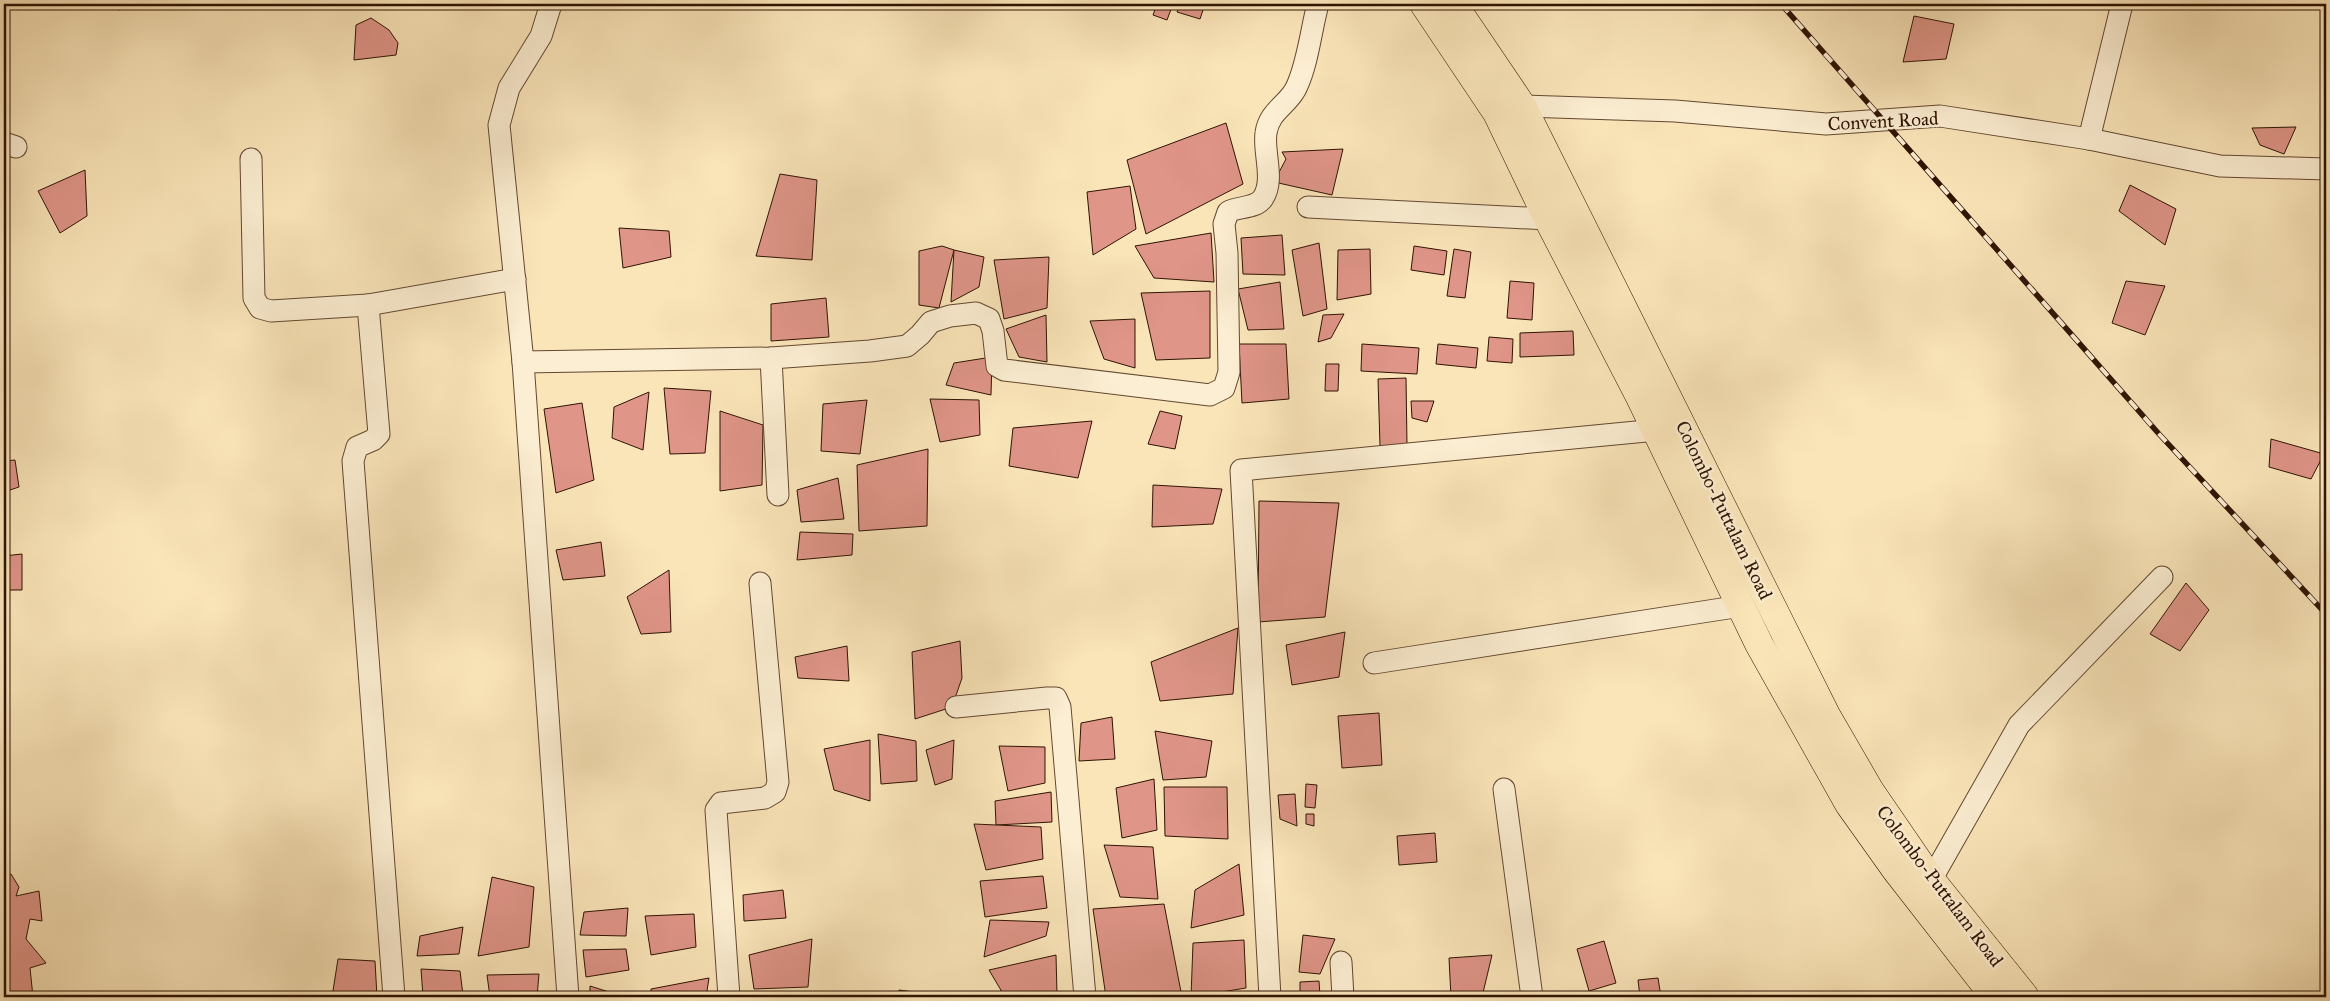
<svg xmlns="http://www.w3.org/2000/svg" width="2330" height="1001" font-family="'IM FELL Great Primer',serif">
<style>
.building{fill:#df9588;stroke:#2f1303}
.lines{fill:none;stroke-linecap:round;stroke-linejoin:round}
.minor-casing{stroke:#624830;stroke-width:23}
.trunk-casing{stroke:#2f1303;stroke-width:29}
.minor{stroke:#fceed2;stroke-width:21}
.trunk{stroke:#fae5b9;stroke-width:28}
.rail-casing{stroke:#2f1303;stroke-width:5.5}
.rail{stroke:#fceed2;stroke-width:4;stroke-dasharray:11;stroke-linecap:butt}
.labels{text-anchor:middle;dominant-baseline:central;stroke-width:5;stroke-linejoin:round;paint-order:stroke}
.street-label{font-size:19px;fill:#2f1303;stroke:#fceed2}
</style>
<rect width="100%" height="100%" fill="#fae5b9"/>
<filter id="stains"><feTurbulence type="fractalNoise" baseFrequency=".004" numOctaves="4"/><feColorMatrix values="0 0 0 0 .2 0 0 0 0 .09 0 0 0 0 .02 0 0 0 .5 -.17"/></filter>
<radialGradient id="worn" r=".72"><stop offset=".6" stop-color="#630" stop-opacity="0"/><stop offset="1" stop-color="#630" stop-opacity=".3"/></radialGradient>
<!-- building -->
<g class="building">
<polygon points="94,4 122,4 120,10"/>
<polygon points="1157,4 1173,4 1167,20 1153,15"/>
<polygon points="1180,4 1205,4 1200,19 1177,12"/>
<polygon points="1914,16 1954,24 1946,59 1903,62"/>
<polygon points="371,18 389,30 398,43 396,55 354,60 356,25"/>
<polygon points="1226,123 1243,184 1146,234 1127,160"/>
<polygon points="2296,127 2284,154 2260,145 2252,128"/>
<polygon points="1343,149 1332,195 1274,182 1286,159 1282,152"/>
<polygon points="85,170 87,216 60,233 38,191"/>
<polygon points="780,174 817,180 812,260 756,256"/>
<polygon points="2130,185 2176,209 2165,245 2119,211"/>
<polygon points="1130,186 1136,229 1093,255 1087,192"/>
<polygon points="619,228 669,231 671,257 623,268"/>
<polygon points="1211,233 1214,282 1154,278 1135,246"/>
<polygon points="1282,235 1285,275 1243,274 1241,238"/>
<polygon points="1319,243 1327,309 1303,316 1292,250"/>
<polygon points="942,246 954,250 939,308 919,305 919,251"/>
<polygon points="1414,246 1447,251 1444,275 1411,270"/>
<polygon points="1370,249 1371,294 1337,300 1338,250"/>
<polygon points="1454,249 1471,252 1465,298 1447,296"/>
<polygon points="954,250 984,257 979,287 951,302"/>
<polygon points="1049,257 1047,308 1004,319 994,260"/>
<polygon points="1510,281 1534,283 1532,320 1507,318"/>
<polygon points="2126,281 2165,286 2145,335 2112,323"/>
<polygon points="1280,282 1284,329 1248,330 1238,289"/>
<polygon points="1210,291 1210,358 1156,360 1141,293"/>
<polygon points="826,298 829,337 771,341 771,304"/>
<polygon points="1344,314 1331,338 1318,342 1323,315"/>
<polygon points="1046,315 1047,362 1019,357 1006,329"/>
<polygon points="1135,319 1135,368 1104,359 1090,321"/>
<polygon points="1573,331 1574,355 1520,357 1520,333"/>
<polygon points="1489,337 1513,339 1512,363 1487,361"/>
<polygon points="1239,344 1286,344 1289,399 1242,403"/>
<polygon points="1362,344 1419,348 1417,374 1361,371"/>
<polygon points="1438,344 1478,348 1476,368 1436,364"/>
<polygon points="992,357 991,395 946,385 954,363"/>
<polygon points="1326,364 1339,364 1338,391 1325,391"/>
<polygon points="1406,378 1407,445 1380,446 1378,379"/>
<polygon points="664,388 711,391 705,453 670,454"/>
<polygon points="649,392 643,450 612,438 614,407"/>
<polygon points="930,399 979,400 980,435 940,442"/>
<polygon points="867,400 860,454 821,451 823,404"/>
<polygon points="1411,401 1434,401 1427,422 1412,418"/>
<polygon points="582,403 594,480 556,493 544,409"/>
<polygon points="720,411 763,425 762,485 720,491"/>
<polygon points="1160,411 1182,416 1175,449 1148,444"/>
<polygon points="1092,421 1078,478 1009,466 1013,428"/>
<polygon points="2271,439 2324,454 2311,479 2269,467"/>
<polygon points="928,449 927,526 859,531 857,465"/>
<polygon points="15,460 19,487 4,492 4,461"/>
<polygon points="838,478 844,519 801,522 797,490"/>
<polygon points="1153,485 1222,489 1213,524 1152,527"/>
<polygon points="1259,501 1339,503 1325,617 1258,622"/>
<polygon points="800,532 853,534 852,555 797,560"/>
<polygon points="601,542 605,576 563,580 556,550"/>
<polygon points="22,554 22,590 4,590 4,556"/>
<polygon points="669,570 671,632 641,634 627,597"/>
<polygon points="2186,583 2209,610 2180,651 2150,634"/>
<polygon points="1238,628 1233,694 1160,701 1151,662"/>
<polygon points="1345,632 1339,677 1292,685 1286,645"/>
<polygon points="960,641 962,678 952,707 915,719 912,652"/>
<polygon points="847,646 849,681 798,678 795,657"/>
<polygon points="1379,713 1382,765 1342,768 1338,716"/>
<polygon points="1112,717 1115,759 1079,761 1081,723"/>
<polygon points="1155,731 1212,741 1206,777 1163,780"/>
<polygon points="878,734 916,741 917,781 881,784"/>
<polygon points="870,740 870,801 834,790 824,749"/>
<polygon points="954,740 952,779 935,785 926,750"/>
<polygon points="999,746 1045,747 1045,783 1008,791"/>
<polygon points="1154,779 1157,830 1122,838 1116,788"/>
<polygon points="1306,784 1317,785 1315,808 1305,807"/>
<polygon points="1164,787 1227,787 1228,839 1165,836"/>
<polygon points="1051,792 1052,822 996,825 995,801"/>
<polygon points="1295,794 1297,826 1280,819 1278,795"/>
<polygon points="1306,814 1314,814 1314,826 1306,824"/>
<polygon points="974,824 1041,827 1043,859 986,870"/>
<polygon points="1435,833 1437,862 1399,865 1397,836"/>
<polygon points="1104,845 1153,847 1158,899 1120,897"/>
<polygon points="1239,864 1244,915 1191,928 1195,890"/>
<polygon points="11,874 19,887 16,896 39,891 42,921 30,919 26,939 46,963 30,968 33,997 4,997 4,876"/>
<polygon points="1043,876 1047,908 985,917 980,881"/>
<polygon points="492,877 534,887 529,947 478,956"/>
<polygon points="783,890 786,918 744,921 743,895"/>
<polygon points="1164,904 1182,997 1106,997 1093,909"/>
<polygon points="628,908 626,936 580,935 584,912"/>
<polygon points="694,914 696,947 651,955 645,916"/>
<polygon points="990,920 1049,922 1046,936 984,957"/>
<polygon points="463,927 459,954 417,956 420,936"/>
<polygon points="1303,935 1335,939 1320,974 1299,972"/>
<polygon points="812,939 808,987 754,989 749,955"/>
<polygon points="1244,940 1246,988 1191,997 1193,943"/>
<polygon points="1604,941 1616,983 1589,991 1577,949"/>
<polygon points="626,949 629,970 586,977 583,950"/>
<polygon points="1056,955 1057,995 1005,997 989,970"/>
<polygon points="1492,955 1482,997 1451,997 1449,958"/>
<polygon points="338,959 375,961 377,997 332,997"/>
<polygon points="421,969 460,971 463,995 423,997"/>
<polygon points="539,974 537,997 490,997 487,975"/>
<polygon points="709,978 706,997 651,997 651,989"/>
<polygon points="1658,978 1661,997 1640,997 1638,980"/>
<polygon points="1319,981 1320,996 1300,997 1300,982"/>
<polygon points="590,986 625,997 590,997"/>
<polygon points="899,990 952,997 899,997"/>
</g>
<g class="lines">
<defs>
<g id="minor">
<polyline points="551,4 541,36 509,88 499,125 523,362 568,997"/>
<polyline points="1510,109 1522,106 1675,111 1826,124 1940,116 2089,139 2220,166 2326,169"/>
<polyline points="2089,139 2122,4"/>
<polyline points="4,143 16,147"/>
<polyline points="251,159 254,298 260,308 271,311 368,305 515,279"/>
<polyline points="1308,207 1548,219"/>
<polyline points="368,305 379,434 373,440 357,447 353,461 394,997"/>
<polyline points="771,358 778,495"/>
<path d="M 523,362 L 771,358 L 870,351 L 907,346 L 920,335 L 931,322 L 950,316 L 976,313 L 989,319 L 993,331 L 997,366 L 1004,370 L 1210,395 L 1224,388 L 1229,372 L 1227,253 L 1224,224 L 1228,212 C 1238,206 1256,209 1263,198 C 1275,180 1263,152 1266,133 C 1269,110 1290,104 1297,86 C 1308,62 1311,30 1318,4"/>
<polyline points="1374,663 1741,606"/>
<polyline points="956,707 1047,698 1056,698 1060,707 1085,997"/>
<polyline points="1504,789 1532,997"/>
<polyline points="1931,880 2019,725 2162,577"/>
<polyline points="1341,962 1343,997"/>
<polyline points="729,997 716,810 721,803 765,798 775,792 778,782 760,583"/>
<polyline points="1270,997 1241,470 1657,430"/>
</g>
<g id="trunk">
<polyline points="1424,4 1497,113 1548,219 1639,395 1759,644 1849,804 1896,870 1995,997"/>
<polyline points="1453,4 1522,106 1826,715 1870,791 1931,880 2025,997"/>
</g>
</defs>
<!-- minor casing -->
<use href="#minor" class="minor-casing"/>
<!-- trunk casing -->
<use href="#trunk" class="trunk-casing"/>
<!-- minor -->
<use href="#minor" class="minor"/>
<!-- trunk -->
<use href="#trunk" class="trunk"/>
<defs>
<polyline id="rail" points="1781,4 2159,434 2326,614"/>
</defs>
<!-- rail casing -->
<use href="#rail" class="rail-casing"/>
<!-- rail -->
<use href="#rail" class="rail"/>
</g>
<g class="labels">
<!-- street labels -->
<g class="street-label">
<text transform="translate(1883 121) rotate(-3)">Convent Road</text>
<text transform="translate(1724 510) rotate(64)">Colombo-Puttalam Road</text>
<text transform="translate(1940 886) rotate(53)">Colombo-Puttalam Road</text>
</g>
</g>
<!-- margin -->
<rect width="2330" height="1001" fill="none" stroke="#fae5b9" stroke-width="20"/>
<rect x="5" y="5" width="2320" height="991" fill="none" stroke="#2f1303" stroke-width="2.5"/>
<rect x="10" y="10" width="2310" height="981" fill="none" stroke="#2f1303"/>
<rect width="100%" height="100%" filter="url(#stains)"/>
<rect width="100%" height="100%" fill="url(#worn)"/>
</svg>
